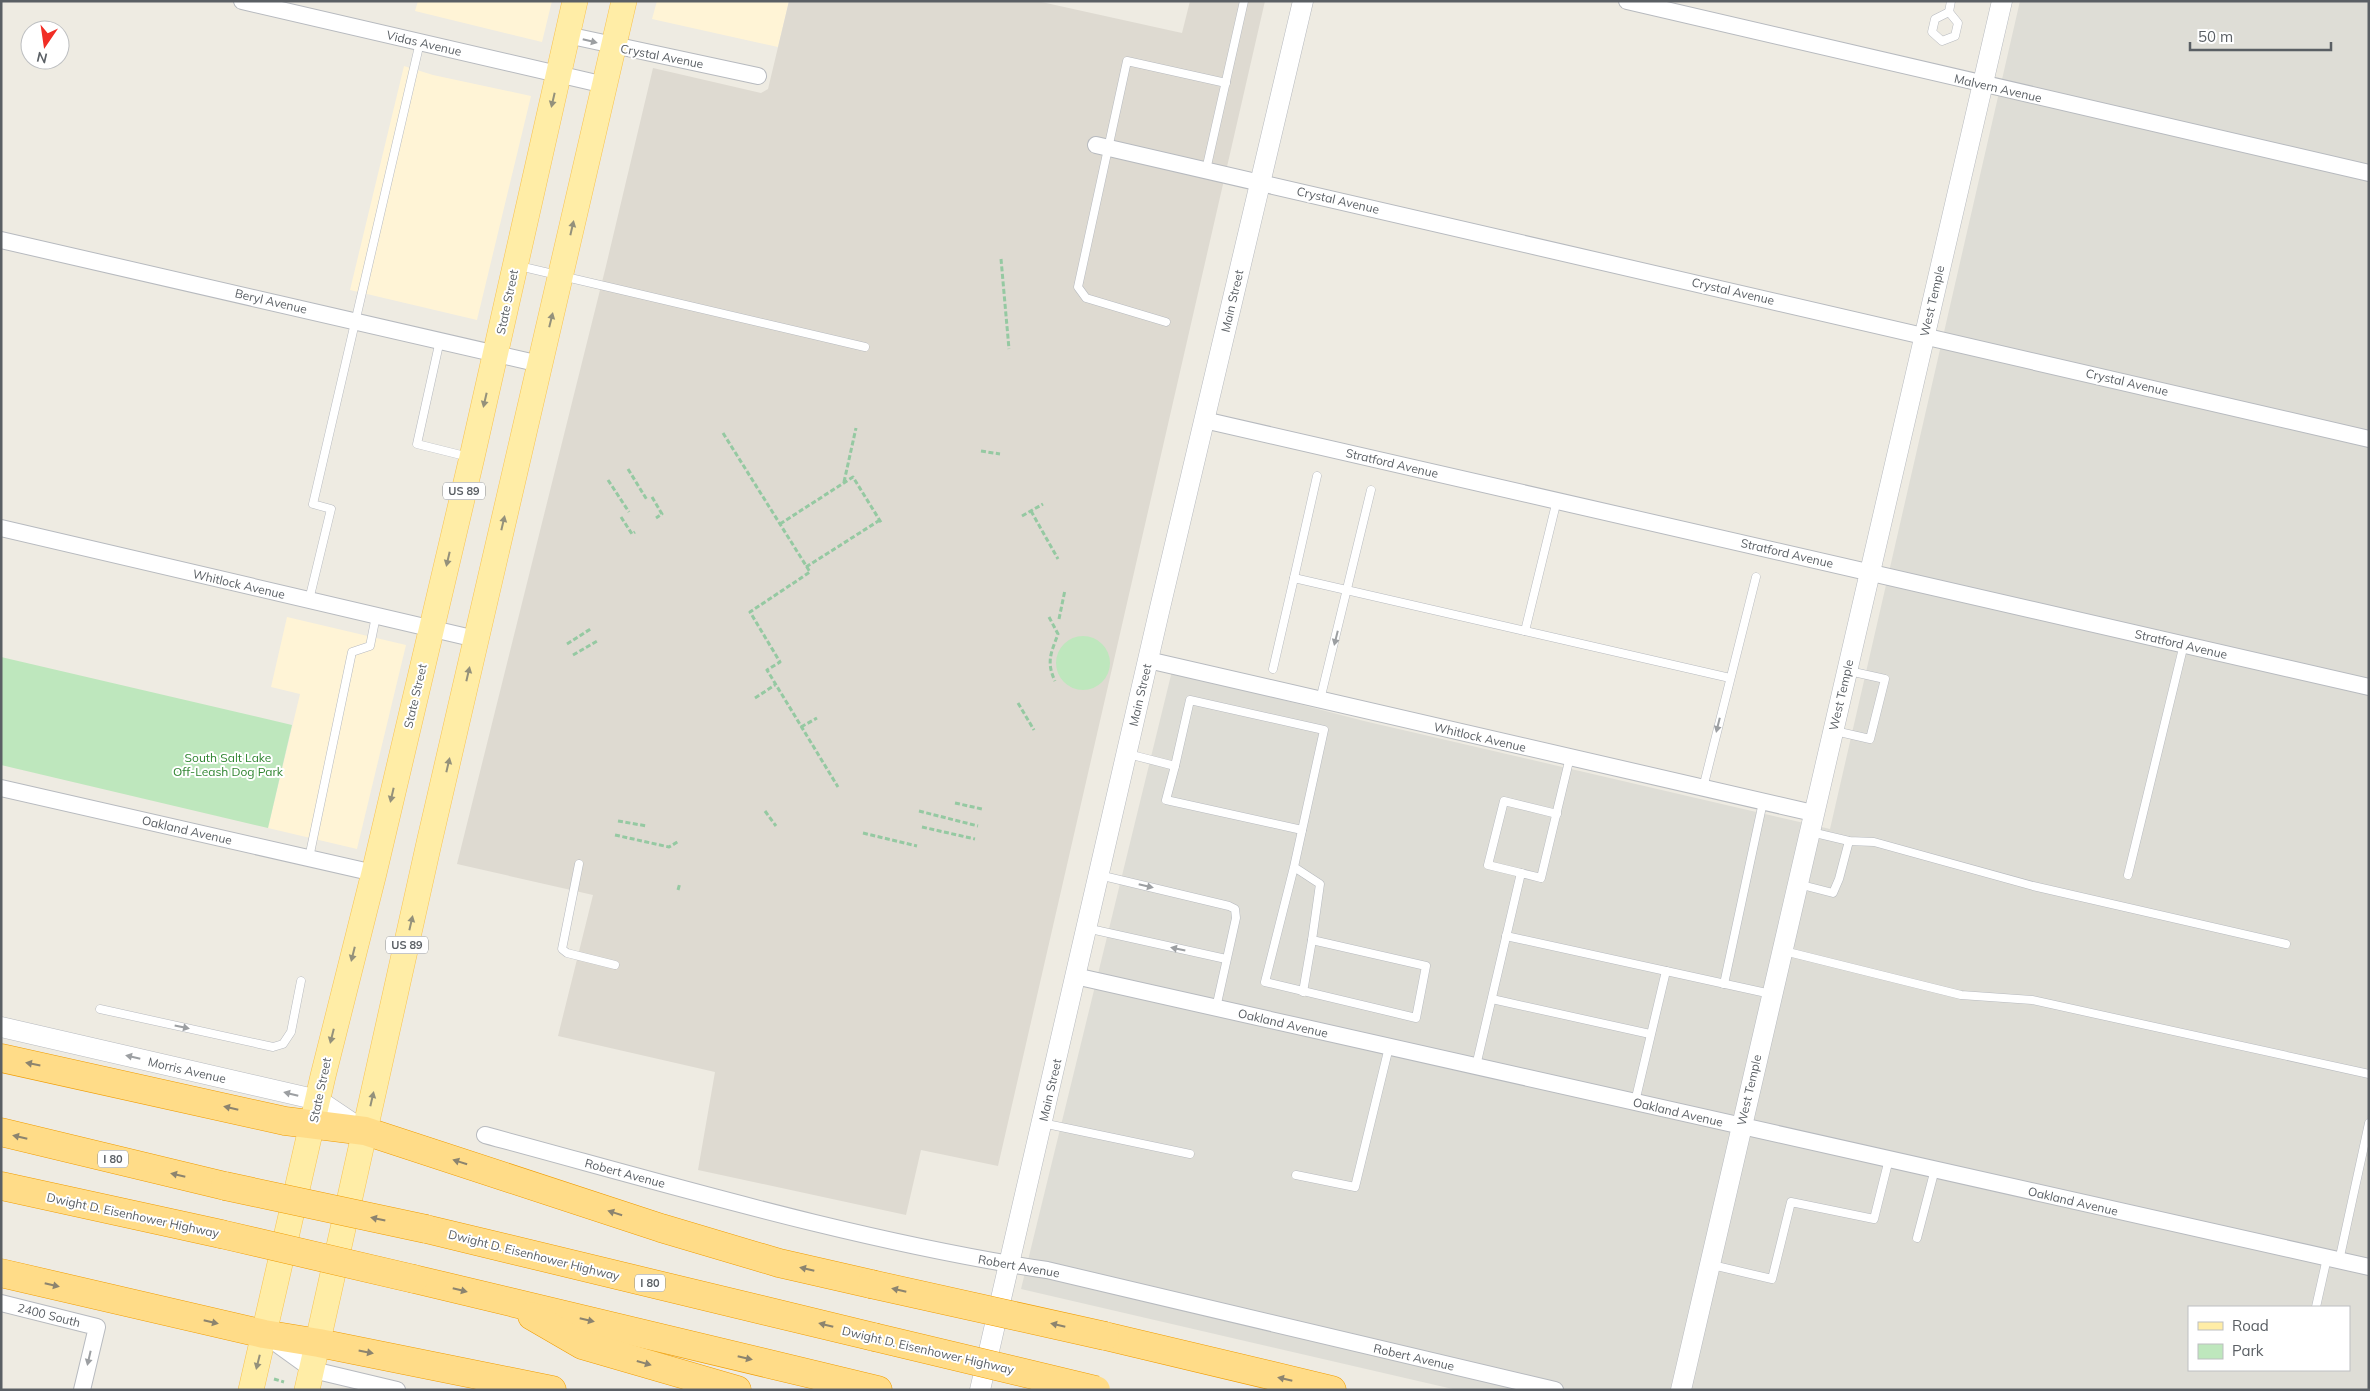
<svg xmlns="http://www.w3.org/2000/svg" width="2370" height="1391" font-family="Mulish,sans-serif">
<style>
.commercial{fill:#fff4d6}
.industrial{fill:#deddd6;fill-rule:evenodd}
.education{fill:#dedad1}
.green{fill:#bee7bd}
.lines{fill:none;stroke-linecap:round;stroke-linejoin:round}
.service-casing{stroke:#b7babf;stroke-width:9}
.minor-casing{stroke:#b7babf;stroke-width:18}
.tertiary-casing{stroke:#b7babf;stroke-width:21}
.primary-casing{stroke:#f8c351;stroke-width:26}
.motorway-casing{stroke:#f09c00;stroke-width:29}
.path{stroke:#95c9a2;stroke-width:3;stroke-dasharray:5 2.5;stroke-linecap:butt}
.service{stroke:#fff;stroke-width:8}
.minor{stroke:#fff;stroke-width:16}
.tertiary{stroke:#fff;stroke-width:20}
.primary{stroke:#ffeda6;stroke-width:25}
.motorway{stroke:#ffdc88;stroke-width:28}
.motorway-bridge-casing{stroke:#f09c00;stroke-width:29;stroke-linecap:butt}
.motorway-bridge{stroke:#ffdc88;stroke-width:28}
.oneway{fill:#9c9fa2}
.oneway2{fill:#94917b}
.oneway3{fill:#8c846f}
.labels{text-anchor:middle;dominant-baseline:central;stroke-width:4;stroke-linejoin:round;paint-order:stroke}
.shield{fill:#fff;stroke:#8c8f92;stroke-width:1}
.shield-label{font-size:11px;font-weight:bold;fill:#5a5f64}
.street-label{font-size:12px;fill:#5a5f64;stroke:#fff}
.park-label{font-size:12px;fill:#308531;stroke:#fff}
</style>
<rect width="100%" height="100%" fill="#eeebe2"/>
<!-- commercial -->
<g class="commercial">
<polygon points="418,1 552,1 542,42 415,11"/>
<polygon points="657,1 789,1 778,47 652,19"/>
<polygon points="404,66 433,75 531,96 477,320 350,290"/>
<polygon points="287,617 406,645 357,849 268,828 300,694 271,687"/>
</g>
<!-- industrial -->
<path class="industrial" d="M 2020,1 L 2369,1 L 2369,1390 L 1457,1390 L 1021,1289 L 1172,671 L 1364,721 L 1830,829 ZM 2189,1307 L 2349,1307 L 2349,1370 L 2189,1370 Z"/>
<!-- education -->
<polygon class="education" points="789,1 1037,1 1182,33 1190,1 1265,1 998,1166 921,1150 906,1215 698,1170 715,1072 558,1036 593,895 457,864 606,266 653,68 761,93 768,89"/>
<!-- green -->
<g class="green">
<circle cx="1083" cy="663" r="27"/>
<polygon points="1,657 292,725 268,828 1,765"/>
</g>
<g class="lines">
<defs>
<g id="service">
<polygon points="1949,12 1958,23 1955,36 1942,41 1932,32 1935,19"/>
<polyline points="1949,12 1951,1"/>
<polyline points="1206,170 1244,1"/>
<polyline points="519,266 865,347"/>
<polyline points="1166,322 1086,298 1078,287 1127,61 1226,83"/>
<polyline points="440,340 417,444 469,457"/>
<polyline points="1557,500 1525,631 1730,678"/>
<polyline points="1294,578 1317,476"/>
<polyline points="309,600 331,509 313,504 420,42"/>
<polyline points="1273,669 1294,578 1525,631"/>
<polyline points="1320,700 1371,490"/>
<polyline points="1835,731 1870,739 1885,679 1849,671"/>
<polyline points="1128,754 1175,766 1190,700 1324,730 1294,867 1320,884 1312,940 1426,966 1416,1018 1265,982 1294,867"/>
<polyline points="1175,766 1166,800 1302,830"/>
<polyline points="1703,788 1756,577"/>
<polyline points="1811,832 1849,841 1874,842 2033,886 2286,944"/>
<polyline points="309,858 352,652 370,646 376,616"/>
<polyline points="579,864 562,949 567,953 615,965"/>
<polyline points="1521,873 1488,865 1504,801 1557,814"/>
<polyline points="1099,875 1229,906 1235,909 1236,918 1216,1008"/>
<polyline points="2128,875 2184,644"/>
<polyline points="1798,884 1833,893 1839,879 1849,841"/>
<polyline points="1086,928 1226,959"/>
<polyline points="1506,936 1771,994"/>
<polyline points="1784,951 1961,995 2032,1000 2369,1074"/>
<polyline points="1724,984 1763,802"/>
<polyline points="1303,992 1312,940"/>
<polyline points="1492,999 1650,1034"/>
<polyline points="100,1009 273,1047 283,1044 291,1032 301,981"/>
<polyline points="1476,1066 1521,873 1541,878 1570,757"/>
<polyline points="1635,1102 1666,971"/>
<polyline points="1042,1123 1190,1154"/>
<polyline points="1296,1175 1355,1187 1389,1047"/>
<polyline points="1917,1238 1935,1169"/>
<polyline points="2339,1261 2369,1123"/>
<polyline points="1712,1265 1772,1279 1791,1202 1874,1219 1889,1159"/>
<polyline points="2316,1307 2327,1258"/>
</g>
<g id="minor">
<polyline points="242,1 605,85"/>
<polyline points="1627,1 2369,173"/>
<polyline points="567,35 758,76"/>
<polyline points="1096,145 2369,439"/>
<polyline points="1,240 540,364"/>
<polyline points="1204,420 2369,687"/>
<polyline points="1,528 476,639"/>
<polyline points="1148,660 1813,813"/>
<polyline points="1,788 374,873"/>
<polyline points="1075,976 2369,1267"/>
<path d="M 485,1135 C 671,1185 857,1241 1047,1270 L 1555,1390"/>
<polyline points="1,1303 97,1327 82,1390"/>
<polyline points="270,1339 313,1370 397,1390"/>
</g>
<g id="tertiary">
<polyline points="1,1027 318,1100 361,1129"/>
<polyline points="980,1390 1159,612 1303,1"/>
<polyline points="1681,1390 2002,1"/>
</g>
<g id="primary">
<polyline points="251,1390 323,1076 374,873 472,457 575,1"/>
<polyline points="307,1390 429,843 624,1"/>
</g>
<g id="motorway">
<polyline points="1,1058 285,1121 365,1131 661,1228 779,1263 871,1284"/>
<polyline points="1,1132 225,1186"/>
<polyline points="1,1186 221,1234"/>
<polyline points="426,1229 874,1337"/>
<polyline points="1,1273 264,1334 319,1343 552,1390"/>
<polyline points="414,1279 878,1390"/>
<polyline points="532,1316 582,1345 737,1390"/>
<polyline points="1105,1336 1332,1390"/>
</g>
</defs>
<!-- service casing -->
<use href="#service" class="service-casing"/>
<!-- minor casing -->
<use href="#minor" class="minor-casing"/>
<!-- tertiary casing -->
<use href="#tertiary" class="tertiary-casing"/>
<!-- primary casing -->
<use href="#primary" class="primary-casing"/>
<!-- motorway casing -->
<use href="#motorway" class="motorway-casing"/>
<!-- path -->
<g class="path">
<polyline points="1001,259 1009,349"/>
<polyline points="723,433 810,572 750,612 780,662 767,670 838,787"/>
<polyline points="981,451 1000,454"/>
<polyline points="628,469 647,500"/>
<polyline points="608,480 629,512"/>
<polyline points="844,482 856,428"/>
<polyline points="652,497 662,514 656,518"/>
<polyline points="1031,511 1058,559"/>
<polyline points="1022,516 1043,504"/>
<polyline points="621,517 632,534 635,532"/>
<polyline points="780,524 853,477 882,524"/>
<polyline points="806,567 880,520"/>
<path d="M 1049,617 L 1058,634 C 1051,653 1046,662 1055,681"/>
<polyline points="1059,619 1065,590"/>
<polyline points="567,644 592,628"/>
<polyline points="573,655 599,640"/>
<polyline points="755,698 775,685"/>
<polyline points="1018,703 1034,730"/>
<polyline points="801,727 817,718"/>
<polyline points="955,803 982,809"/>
<polyline points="765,811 776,826"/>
<polyline points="919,811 978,826"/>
<polyline points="618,821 647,826"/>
<polyline points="922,827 975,839"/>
<polyline points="863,833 917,846"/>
<polyline points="615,835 669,847 679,841"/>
<polyline points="678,890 680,883"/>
<polyline points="274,1379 284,1382"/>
</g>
<!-- service -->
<use href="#service" class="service"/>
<!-- minor -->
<use href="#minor" class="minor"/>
<!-- tertiary -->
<use href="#tertiary" class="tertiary"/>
<!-- primary -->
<use href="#primary" class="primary"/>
<!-- motorway -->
<use href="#motorway" class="motorway"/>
<defs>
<g id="motorway-bridge">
<polyline points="225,1186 426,1229"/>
<polyline points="221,1234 414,1279"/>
<polyline points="871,1284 1105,1336"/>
<polyline points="874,1337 1096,1390"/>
</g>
</defs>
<!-- motorway-bridge casing -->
<use href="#motorway-bridge" class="motorway-bridge-casing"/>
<!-- motorway-bridge -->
<use href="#motorway-bridge" class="motorway-bridge"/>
</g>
<!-- one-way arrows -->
<defs><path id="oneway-solid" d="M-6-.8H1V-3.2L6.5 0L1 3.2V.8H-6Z" transform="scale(1.25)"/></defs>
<g class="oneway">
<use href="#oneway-solid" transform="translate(590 41) rotate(14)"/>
<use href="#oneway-solid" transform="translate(1336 638) rotate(104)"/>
<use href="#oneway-solid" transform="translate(1718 725) rotate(104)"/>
<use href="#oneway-solid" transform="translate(1146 886) rotate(13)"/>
<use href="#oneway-solid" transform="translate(1178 949) rotate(-168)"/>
<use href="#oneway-solid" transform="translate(182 1027) rotate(12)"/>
<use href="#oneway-solid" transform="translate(133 1057) rotate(-167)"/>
<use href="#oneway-solid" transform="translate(291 1094) rotate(-166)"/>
<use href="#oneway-solid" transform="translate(89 1358) rotate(103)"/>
</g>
<g class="oneway2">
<use href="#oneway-solid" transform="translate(553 100) rotate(103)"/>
<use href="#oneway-solid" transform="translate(572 228) rotate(-77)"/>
<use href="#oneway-solid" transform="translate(551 320) rotate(-76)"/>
<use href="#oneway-solid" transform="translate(485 400) rotate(103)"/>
<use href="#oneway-solid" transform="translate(503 523) rotate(-77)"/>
<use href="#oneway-solid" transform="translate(448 559) rotate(103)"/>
<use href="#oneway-solid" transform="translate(468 674) rotate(-77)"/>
<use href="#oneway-solid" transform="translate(448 765) rotate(-77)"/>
<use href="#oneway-solid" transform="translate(392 795) rotate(103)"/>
<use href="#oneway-solid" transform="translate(411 923) rotate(-77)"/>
<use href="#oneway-solid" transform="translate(353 954) rotate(104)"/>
<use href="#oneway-solid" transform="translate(332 1036) rotate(104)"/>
<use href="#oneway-solid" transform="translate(372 1099) rotate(-77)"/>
<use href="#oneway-solid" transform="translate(258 1362) rotate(104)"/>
</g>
<g class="oneway3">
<use href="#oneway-solid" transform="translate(33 1064) rotate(-169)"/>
<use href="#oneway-solid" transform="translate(231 1108) rotate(-167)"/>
<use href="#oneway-solid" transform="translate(20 1137) rotate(-167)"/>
<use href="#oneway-solid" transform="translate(460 1162) rotate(-162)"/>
<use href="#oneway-solid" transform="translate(178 1175) rotate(-167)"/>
<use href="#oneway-solid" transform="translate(615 1213) rotate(-162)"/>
<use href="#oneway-solid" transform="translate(378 1219) rotate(-168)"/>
<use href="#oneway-solid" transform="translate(807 1269) rotate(-167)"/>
<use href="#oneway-solid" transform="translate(52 1285) rotate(13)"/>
<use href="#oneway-solid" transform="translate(460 1290) rotate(14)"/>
<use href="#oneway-solid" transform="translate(899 1290) rotate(-167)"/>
<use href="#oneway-solid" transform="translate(587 1320) rotate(13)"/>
<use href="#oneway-solid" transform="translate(211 1322) rotate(13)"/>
<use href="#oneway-solid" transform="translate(826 1325) rotate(-166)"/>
<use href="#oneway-solid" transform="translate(1058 1325) rotate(-167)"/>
<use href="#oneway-solid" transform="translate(366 1352) rotate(11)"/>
<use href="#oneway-solid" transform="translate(745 1358) rotate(13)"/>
<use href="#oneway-solid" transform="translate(644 1363) rotate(16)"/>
<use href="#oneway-solid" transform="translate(1285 1379) rotate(-167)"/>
</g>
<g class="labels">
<!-- shield labels -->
<g class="shield">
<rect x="443" y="482.5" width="42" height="17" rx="4"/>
<rect x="386" y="936.5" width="42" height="17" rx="4"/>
<rect x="98" y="1150.5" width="30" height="17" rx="4"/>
<rect x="635" y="1274.5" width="30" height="17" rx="4"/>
</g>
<g class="shield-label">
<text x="464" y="491">US 89</text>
<text x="407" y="945">US 89</text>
<text x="113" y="1159">I 80</text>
<text x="650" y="1283">I 80</text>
</g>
<!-- street labels -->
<g class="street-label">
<text transform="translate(424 43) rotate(13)">Vidas Avenue</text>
<text transform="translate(662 56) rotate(11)">Crystal Avenue</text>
<text transform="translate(1998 88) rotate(13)">Malvern Avenue</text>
<text transform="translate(1338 200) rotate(13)">Crystal Avenue</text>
<text transform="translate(1733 291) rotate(13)">Crystal Avenue</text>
<text transform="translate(271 301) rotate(13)">Beryl Avenue</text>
<text transform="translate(1232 301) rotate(-77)">Main Street</text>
<text transform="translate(1932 301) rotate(-77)">West Temple</text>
<text transform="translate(507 302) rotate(-78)">State Street</text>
<text transform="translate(2127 382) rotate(13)">Crystal Avenue</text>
<text transform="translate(1392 463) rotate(13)">Stratford Avenue</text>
<text transform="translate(1787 553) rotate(13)">Stratford Avenue</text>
<text transform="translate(239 584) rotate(13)">Whitlock Avenue</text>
<text transform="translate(2181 644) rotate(13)">Stratford Avenue</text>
<text transform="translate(1140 695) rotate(-77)">Main Street</text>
<text transform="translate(1841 695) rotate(-77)">West Temple</text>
<text transform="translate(415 696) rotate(-77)">State Street</text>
<text transform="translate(1480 737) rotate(13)">Whitlock Avenue</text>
<text transform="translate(187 830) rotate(13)">Oakland Avenue</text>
<text transform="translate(1283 1023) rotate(13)">Oakland Avenue</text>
<text transform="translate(187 1070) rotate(13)">Morris Avenue</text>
<text transform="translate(320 1090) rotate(-78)">State Street</text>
<text transform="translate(1050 1090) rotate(-77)">Main Street</text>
<text transform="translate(1749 1090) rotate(-77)">West Temple</text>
<text transform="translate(1678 1112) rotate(13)">Oakland Avenue</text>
<text transform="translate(625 1173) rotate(15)">Robert Avenue</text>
<text transform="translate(2073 1201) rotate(13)">Oakland Avenue</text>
<text transform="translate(133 1215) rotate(12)">Dwight D. Eisenhower Highway</text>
<text transform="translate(534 1255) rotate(14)">Dwight D. Eisenhower Highway</text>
<text transform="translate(1019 1266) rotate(10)">Robert Avenue</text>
<text transform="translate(49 1315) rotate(14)">2400 South</text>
<text transform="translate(928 1350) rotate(13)">Dwight D. Eisenhower Highway</text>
<text transform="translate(1414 1357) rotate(13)">Robert Avenue</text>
</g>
<!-- park labels -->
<g class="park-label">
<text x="228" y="757">South Salt Lake<tspan x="228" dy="14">Off-Leash Dog Park</tspan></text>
</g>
</g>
<!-- border -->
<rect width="2370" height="1391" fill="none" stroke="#5a5f64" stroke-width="5"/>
<!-- legend -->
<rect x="2188" y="1306" width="162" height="65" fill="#ffffff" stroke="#bdbfc1"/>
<rect x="2198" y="1322" width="25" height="8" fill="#ffeda6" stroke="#bdbfc1"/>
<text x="2232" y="1331" font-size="15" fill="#5a5f64">Road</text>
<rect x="2198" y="1344" width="25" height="15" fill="#bee7bd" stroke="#bdbfc1"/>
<text x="2232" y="1356" font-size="15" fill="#5a5f64">Park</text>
<!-- north arrow -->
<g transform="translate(45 45) rotate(193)"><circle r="24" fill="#ffffff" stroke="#bdbfc1"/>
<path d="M0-4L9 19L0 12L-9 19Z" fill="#f12d25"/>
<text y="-8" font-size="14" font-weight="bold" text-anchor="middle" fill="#5a5f64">N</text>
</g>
<!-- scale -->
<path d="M2190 42v8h141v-8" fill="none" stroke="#5a5f64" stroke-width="2.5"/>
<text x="2198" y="42" font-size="15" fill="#5a5f64" stroke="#ffffff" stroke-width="4" paint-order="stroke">50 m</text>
</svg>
